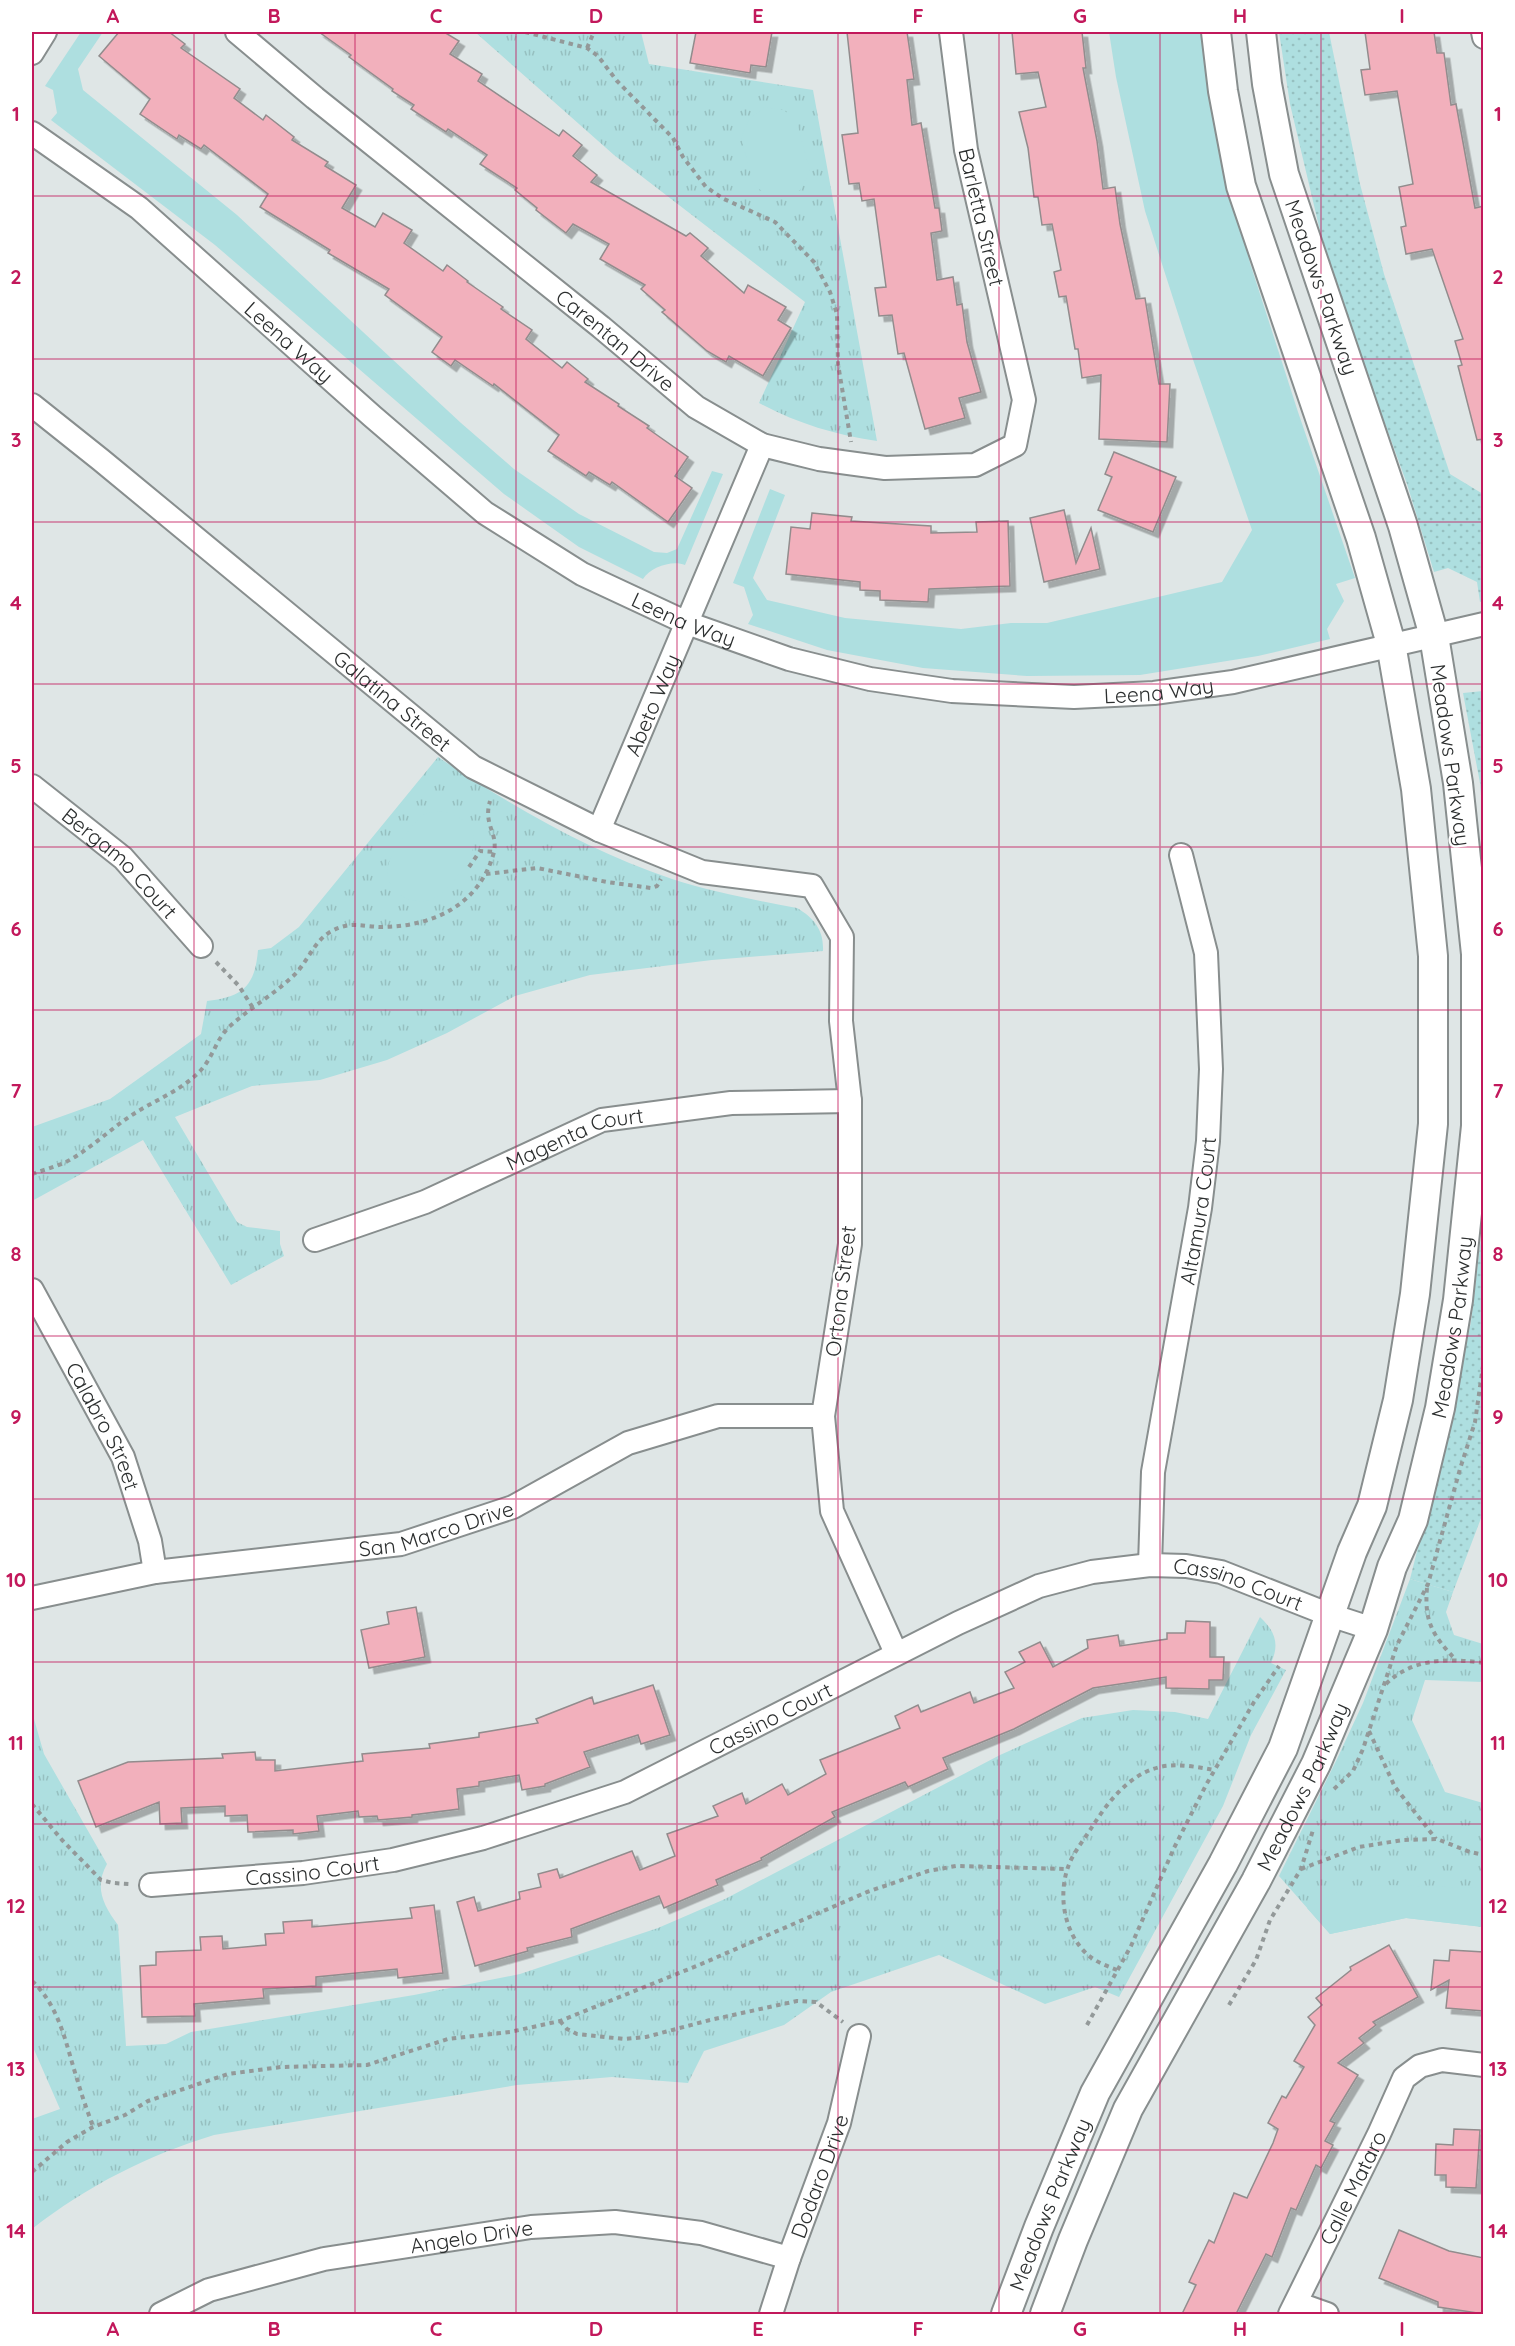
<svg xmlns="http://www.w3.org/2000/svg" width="1515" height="2346" font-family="Quicksand,sans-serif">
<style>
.grass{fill:url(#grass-dots)}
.park{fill:url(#park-tufts)}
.garden{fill:#aedfe0}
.building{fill:#f2b0bc;stroke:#928c8d;stroke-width:1.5;filter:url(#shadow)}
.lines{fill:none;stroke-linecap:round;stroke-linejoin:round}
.minor-casing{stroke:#888e8e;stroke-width:26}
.major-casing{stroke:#888e8e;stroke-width:32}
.path{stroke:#939999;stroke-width:4;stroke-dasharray:4.5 4.5;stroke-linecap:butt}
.minor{stroke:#fff;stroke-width:22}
.major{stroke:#fff;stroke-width:28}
.grid{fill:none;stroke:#c2185b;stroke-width:1.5;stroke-opacity:0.55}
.labels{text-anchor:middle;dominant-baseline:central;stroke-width:4.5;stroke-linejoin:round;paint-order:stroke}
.street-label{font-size:21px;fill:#2c2f2f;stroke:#fff}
.neatline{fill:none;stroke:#c2185b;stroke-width:2}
.grid-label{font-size:20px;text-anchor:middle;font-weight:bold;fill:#c2185b}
</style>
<defs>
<pattern id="grass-dots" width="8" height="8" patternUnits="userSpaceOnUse" patternTransform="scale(1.5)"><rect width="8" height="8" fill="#aedfe0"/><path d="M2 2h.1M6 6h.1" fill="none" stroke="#96c0c0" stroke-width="1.8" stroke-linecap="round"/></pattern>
<pattern id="park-tufts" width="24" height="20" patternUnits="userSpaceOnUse" patternTransform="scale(1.5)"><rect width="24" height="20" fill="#aedfe0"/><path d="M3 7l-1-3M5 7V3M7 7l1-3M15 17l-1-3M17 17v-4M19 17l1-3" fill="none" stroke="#96c0c0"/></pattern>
<filter id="shadow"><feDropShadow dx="5.5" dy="5.5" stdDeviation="0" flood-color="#0004"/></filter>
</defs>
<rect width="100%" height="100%" fill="#dfe6e6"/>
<!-- grass -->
<g class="grass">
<polygon points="1279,32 1329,32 1360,184 1384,274 1450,474 1483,494 1483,601 1480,602 1477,582 1448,568 1434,572 1407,484 1330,273 1290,104"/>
<polygon points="1483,691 1484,691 1483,821 1480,783 1463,693"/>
<polygon points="1483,1221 1483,1513 1453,1592 1410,1579 1454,1406 1471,1322"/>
</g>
<!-- park -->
<g class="park">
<path d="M 475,32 L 641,32 L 649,64 L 813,90 L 877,441 C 835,435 796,423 759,403 L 805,302 L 614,155 Z"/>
<path d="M 438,757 C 512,806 588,851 672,879 C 712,892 755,900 797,908 C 814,918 824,930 823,951 L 712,960 L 590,975 L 515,996 L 447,1033 L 387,1060 L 320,1080 L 252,1086 L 175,1117 L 237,1222 L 247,1227 L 280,1231 L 280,1244 L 284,1256 L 231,1285 L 143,1140 L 32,1201 L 32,1127 L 110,1099 L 201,1034 L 207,1001 C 243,997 255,986 258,950 L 271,948 L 299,927 Z"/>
<polygon points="1410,1579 1453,1592 1446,1612 1454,1635 1483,1644 1483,1682 1425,1680 1412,1720 1445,1792 1483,1803 1483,1927 1406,1918 1330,1934 1279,1876 1337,1759 1363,1703"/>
<path d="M 1260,1617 C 1275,1631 1280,1644 1271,1663 L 1286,1670 L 1251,1735 L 1223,1806 L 1119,1997 L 1095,1987 L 1045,2004 L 939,1955 L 831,1992 L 784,2025 L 704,2051 L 688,2083 L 612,2077 L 517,2085 L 214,2135 C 148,2155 87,2186 32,2229 L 32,2119 L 60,2109 L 32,2045 L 32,1712 L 44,1754 L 107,1864 C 94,1887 103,1905 118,1925 L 126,2046 L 166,2044 L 191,2032 L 414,1995 L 520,1974 L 658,1928 L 725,1899 L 1000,1755 L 1082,1718 L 1133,1710 L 1175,1712 L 1208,1719 Z"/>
</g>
<!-- garden -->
<g class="garden">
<path d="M 81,32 L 103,32 L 78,69 L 83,90 L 237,215 L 461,423 L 514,469 L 579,514 L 654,552 L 667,553 L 677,549 L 712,471 L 723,474 L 685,565 C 672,560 651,567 643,579 L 579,547 L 504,494 L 215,245 L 51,120 L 57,113 L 53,90 L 45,86 Z"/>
<polygon points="1109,32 1204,32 1212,92 1250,263 1298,412 1355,578 1336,584 1344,601 1327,629 1330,639 1258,656 1140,675 1027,676 923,668 827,650 748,624 753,615 744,587 733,583 770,489 785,495 753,578 767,600 845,618 961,629 1011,623 1047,623 1222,582 1252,530 1189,348 1145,211 1116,77"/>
<polygon points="764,107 784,110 797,123 810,171 800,190 783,199 768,196 754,185 741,138 749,120"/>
<path d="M 443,811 C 484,823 480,849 457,877 C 449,886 441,897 429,900 C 419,903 407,900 399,894 C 376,876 392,851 406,834 C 412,827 417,818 425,814 C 431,812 438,812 443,811 Z"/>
<polygon points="1380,1885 1483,1888 1483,1927 1406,1918 1330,1934 1307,1908 1342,1889"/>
</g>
<!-- building -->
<g class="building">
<polygon points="119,32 169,32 185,44 181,48 240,89 234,98 263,120 266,115 294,137 292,140 328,162 325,166 356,185 342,208 375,227 383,213 412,230 404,243 443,271 447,265 468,281 467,282 503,307 501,309 532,330 526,339 562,368 567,362 588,379 585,382 619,404 618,406 649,426 647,428 688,457 675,476 692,488 668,522 612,482 610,485 589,472 586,476 548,451 559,435 494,384 493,386 455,360 451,366 432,352 442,337 385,295 389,289 328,253 330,250 260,207 268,194 204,145 201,149 179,135 177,139 140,114 150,99 99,56"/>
<polygon points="319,32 444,32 459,41 450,54 482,74 478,81 559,136 563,130 582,145 573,156 597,175 591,182 686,236 690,233 708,248 701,256 744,293 748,285 786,307 778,320 791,328 763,376 729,356 726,362 707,351 662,312 665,310 641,289 645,285 600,259 609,244 573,224 566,233 536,210 537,208 515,190 517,188 480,164 487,155 448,129 446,132 411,109 414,105 392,91 393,89 349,57 351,55"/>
<polygon points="696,32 772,32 766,67 751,65 750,73 690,63"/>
<polygon points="847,32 907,32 914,79 907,80 912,125 921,123 935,208 939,208 942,231 931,233 937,280 953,277 957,305 962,304 967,342 981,392 959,398 965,418 925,429 904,353 898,354 892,315 879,316 875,288 886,287 874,199 862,201 859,183 849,184 842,135 858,133"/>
<polygon points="1012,32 1082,32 1086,68 1083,68 1097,141 1103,189 1115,187 1120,224 1136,299 1145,298 1159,384 1170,384 1167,442 1099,439 1101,375 1082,378 1078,349 1075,349 1066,296 1059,297 1054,272 1061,270 1052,224 1042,225 1038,197 1034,197 1028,148 1019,112 1046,107 1038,72 1016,74"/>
<polygon points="1365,32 1434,32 1437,53 1444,53 1451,105 1456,104 1475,208 1484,206 1484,439 1477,440 1458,366 1462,365 1455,341 1463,339 1432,249 1406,254 1401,227 1406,226 1399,187 1413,184 1397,91 1365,95 1361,70 1370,69"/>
<polygon points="1114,452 1176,477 1153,532 1098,510 1112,477 1105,474"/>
<polygon points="1064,510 1076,563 1091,528 1100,569 1044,582 1030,518"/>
<polygon points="812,513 852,517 851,521 931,526 931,533 977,532 976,522 1008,521 1010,586 929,589 928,602 880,600 880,591 860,590 860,582 786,574 791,527 810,529"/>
<polygon points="416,1607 425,1657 369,1668 361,1630 389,1624 387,1612"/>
<polygon points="1186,1621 1210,1622 1210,1657 1224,1657 1223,1680 1209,1680 1209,1689 1166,1688 1166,1677 1093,1688 1014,1729 943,1758 948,1769 908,1787 905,1782 832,1812 835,1817 761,1858 762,1860 716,1880 718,1885 664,1908 659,1896 571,1929 572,1937 527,1948 528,1951 475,1966 457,1902 474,1897 478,1911 520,1899 519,1892 541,1887 538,1874 557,1869 560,1878 632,1851 640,1870 675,1856 667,1834 718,1816 713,1806 742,1793 746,1804 782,1784 788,1795 826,1774 820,1760 900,1728 895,1716 918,1705 921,1712 970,1692 974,1703 1014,1688 1005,1672 1025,1662 1019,1652 1040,1642 1053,1667 1088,1648 1087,1640 1118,1635 1120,1646 1167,1639 1167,1633 1185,1633"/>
<polygon points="653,1685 670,1735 641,1744 638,1735 584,1752 590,1767 545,1784 545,1786 522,1790 519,1775 479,1782 479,1786 457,1789 459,1809 412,1815 412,1817 378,1820 377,1816 359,1817 358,1811 317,1816 319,1831 293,1834 293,1830 248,1832 247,1815 225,1816 225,1806 181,1808 182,1823 160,1824 159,1802 96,1827 78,1781 128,1762 223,1758 222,1754 255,1752 256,1760 275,1760 275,1771 363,1761 362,1754 430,1748 429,1744 479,1737 479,1733 538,1723 536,1719 592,1697 594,1704"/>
<polygon points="434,1905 443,1973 398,1978 397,1969 316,1977 316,1986 263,1989 264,1998 194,2004 195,2016 142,2017 140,1966 156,1965 156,1952 201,1950 200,1937 222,1936 223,1949 266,1945 265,1934 284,1933 283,1922 312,1920 312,1927 412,1918 410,1908"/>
<polygon points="1389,1945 1418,1997 1373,2022 1376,2025 1359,2038 1364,2043 1338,2063 1358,2075 1330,2121 1335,2123 1325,2141 1333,2145 1321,2168 1316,2165 1296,2210 1291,2208 1272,2257 1266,2254 1236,2314 1182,2314 1196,2285 1189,2282 1209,2240 1214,2243 1234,2193 1247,2198 1273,2143 1278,2129 1268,2123 1282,2096 1286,2098 1304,2067 1294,2061 1315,2025 1308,2017 1322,2005 1316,1998 1351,1970 1350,1967"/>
<polygon points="1450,1950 1484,1952 1484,2011 1446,2008 1449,1980 1431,1990 1434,1960 1449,1961"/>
<polygon points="1454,2129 1480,2130 1476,2188 1446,2187 1446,2175 1435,2175 1436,2144 1453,2145"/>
<polygon points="1399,2230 1449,2251 1484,2258 1484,2314 1438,2307 1438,2302 1379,2278"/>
</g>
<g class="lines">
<defs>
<g id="minor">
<path id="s1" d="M 237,32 L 315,98 L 601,327 L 696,407 L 762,445 L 819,459 L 885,468 L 975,465 L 1015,445 L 1024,400 L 966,150 L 951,32"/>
<polyline points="1483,32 1484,37"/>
<polyline points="32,53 45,32"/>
<path id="s2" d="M 32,133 L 139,208 L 372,416 L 485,513 L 582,574 L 687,623 L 789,659 L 870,679 L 952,691 L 1074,697 L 1154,693 L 1233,682 L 1484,624"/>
<path id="s3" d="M 32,405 L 101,460 L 473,767 L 599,830 L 702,872 L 812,886 L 842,937 L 841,1021 L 850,1101 L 850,1244 L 823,1416 L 832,1511 L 896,1653"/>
<path id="s4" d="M 32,786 L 123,858 L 201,946"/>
<path id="s5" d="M 599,830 L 762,445"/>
<path id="s6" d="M 315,1240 L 425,1202 L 602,1120 L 731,1103 L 850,1101"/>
<path id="s7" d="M 32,1290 L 123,1457 L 150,1541 L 155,1572"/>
<path id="s8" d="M 1150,1565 L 1153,1472 L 1200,1208 L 1208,1141 L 1211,1069 L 1206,953 L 1181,855"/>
<path id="s9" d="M 32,1598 L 155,1572 L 401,1544 L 513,1507 L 628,1443 L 718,1416 L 823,1416"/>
<path id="s10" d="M 151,1885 L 303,1873 L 393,1860 L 483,1838 L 625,1792 L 958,1623 L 1039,1586 L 1092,1572 L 1150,1565 L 1186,1566 L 1221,1572 L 1330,1615 L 1373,1629"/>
<polyline points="1296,2303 1327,2314"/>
<path id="s11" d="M 161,2314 L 209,2290 L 324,2259 L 531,2227 L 615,2222 L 701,2233 L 789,2258"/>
<path id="s12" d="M 771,2314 L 789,2258 L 839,2123 L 859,2036"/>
<path id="s13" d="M 1290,2314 L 1379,2134 L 1404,2078 L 1420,2066 L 1442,2060 L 1484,2065"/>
</g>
<g id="major">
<path id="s14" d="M 1006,2314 L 1039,2227 L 1095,2093 L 1223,1864 L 1283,1748 L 1352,1552 L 1372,1506 L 1398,1400 L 1415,1294 L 1433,1124 L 1433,956 L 1416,789 L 1391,644 L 1361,538 L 1241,186 L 1223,91 L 1216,32"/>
<path id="s15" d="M 1045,2314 L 1073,2240 L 1128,2109 L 1256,1881 L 1316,1764 L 1373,1629 L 1392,1567 L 1413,1520 L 1440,1408 L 1458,1300 L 1476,1126 L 1476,954 L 1458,783 L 1434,636 L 1403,526 L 1284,174 L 1267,84 L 1261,32"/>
</g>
</defs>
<!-- minor casing -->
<use href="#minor" class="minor-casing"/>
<!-- major casing -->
<use href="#major" class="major-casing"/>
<!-- path -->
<g class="path">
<polyline points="525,32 587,48 598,56 617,81 673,138 683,157 706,187 724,199 775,222 814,262 830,292 837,314 838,364 851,442"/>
<polyline points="587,48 594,32"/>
<polyline points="469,867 480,851 494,852"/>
<polyline points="486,874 537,868 607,882 651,888 657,886 661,879"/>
<polyline points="216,962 239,986 253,1008"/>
<path d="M 32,1174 C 43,1170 55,1167 66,1162 C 89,1150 108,1131 129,1117 C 152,1101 182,1091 201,1070 C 213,1057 216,1040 228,1028 C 248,1009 272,996 292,977 C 307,964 313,942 330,932 C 351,920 362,927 383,927 C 435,926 480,904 494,852 C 498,832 483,825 490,801"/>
<path d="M 1427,1588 C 1424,1622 1433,1636 1456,1660"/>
<path d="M 1386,1684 C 1412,1658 1449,1658 1484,1663"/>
<polyline points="1369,1731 1395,1787 1436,1839"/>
<polyline points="1334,1789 1353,1771 1363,1749 1397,1645 1428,1584 1460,1469 1475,1422 1484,1359"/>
<polyline points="32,1804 62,1840 101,1880 113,1883 129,1884"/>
<polyline points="1301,1869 1359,1847 1403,1840 1437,1839 1470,1852 1484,1855"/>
<path d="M 1117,1970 C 1107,1966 1096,1962 1088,1955 C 1063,1933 1057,1892 1070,1862 C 1076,1849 1085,1838 1092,1827 C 1108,1802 1129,1774 1160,1767 C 1177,1763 1197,1767 1214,1770"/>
<path d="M 32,1981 C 61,2008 66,2046 78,2082 C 82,2097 88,2112 93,2127"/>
<polyline points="1229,2005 1256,1960 1270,1920 1301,1869 1313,1830"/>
<polyline points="560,2021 567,2029 577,2034 624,2039 646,2037 710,2020 797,2001 816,2002 843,2022"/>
<polyline points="1087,2025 1131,1946 1174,1848 1206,1785 1254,1702 1279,1666"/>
<polyline points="32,2172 67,2142 93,2127 125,2115 148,2101 228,2074 281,2067 367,2065 448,2039 510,2032 560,2021 699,1965 867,1892 928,1871 956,1866 1068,1869"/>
</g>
<!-- minor -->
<use href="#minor" class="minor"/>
<!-- major -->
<use href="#major" class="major"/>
</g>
<!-- grid -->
<path class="grid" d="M 194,32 L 194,2314M 355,32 L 355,2314M 516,32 L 516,2314M 677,32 L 677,2314M 838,32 L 838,2314M 999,32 L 999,2314M 1160,32 L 1160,2314M 1321,32 L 1321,2314M 32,196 L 1484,196M 32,359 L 1484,359M 32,522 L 1484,522M 32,684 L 1484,684M 32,847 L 1484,847M 32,1010 L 1484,1010M 32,1173 L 1484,1173M 32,1336 L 1484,1336M 32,1499 L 1484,1499M 32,1662 L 1484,1662M 32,1824 L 1484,1824M 32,1987 L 1484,1987M 32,2150 L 1484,2150"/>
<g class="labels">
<!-- street labels -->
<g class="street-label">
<text transform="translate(982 217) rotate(77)">Barletta Street</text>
<text transform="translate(1322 287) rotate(71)">Meadows Parkway</text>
<text stroke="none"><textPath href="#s1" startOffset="488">Carentan Drive</textPath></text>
<text stroke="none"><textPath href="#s2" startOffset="332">Leena Way</textPath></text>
<text stroke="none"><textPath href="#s2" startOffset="818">Leena Way</textPath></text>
<text stroke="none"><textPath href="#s2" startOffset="1304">Leena Way</textPath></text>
<text stroke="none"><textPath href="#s3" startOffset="466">Galatina Street</textPath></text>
<text stroke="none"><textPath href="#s5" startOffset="136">Abeto Way</textPath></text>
<text transform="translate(1451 755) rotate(82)">Meadows Parkway</text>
<text stroke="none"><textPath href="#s4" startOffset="117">Bergamo Court</textPath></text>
<text stroke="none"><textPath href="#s6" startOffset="280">Magenta Court</textPath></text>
<text stroke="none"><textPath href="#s8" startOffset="358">Altamura Court</textPath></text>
<text transform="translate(840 1291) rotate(-83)">Ortona Street</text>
<text stroke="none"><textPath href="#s15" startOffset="1074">Meadows Parkway</textPath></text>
<text stroke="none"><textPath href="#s7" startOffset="154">Calabro Street</textPath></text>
<text stroke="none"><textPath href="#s9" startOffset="411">San Marco Drive</textPath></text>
<text stroke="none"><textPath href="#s10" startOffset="1152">Cassino Court</textPath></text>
<text stroke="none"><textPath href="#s10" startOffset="648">Cassino Court</textPath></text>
<text stroke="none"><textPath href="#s15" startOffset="588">Meadows Parkway</textPath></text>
<text stroke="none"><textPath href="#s10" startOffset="162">Cassino Court</textPath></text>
<text stroke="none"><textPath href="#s12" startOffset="146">Dodaro Drive</textPath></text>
<text stroke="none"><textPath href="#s13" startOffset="141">Calle Mataro</textPath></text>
<text stroke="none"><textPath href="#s14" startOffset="118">Meadows Parkway</textPath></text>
<text stroke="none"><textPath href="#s11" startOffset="322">Angelo Drive</textPath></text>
</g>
</g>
<!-- border -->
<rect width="1515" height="2346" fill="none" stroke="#ffffff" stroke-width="66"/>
<rect x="33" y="33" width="1449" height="2280" class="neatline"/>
<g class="grid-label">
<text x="113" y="23">A</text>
<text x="274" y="23">B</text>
<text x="436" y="23">C</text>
<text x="596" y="23">D</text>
<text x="758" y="23">E</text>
<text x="918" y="23">F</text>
<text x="1080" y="23">G</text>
<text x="1240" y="23">H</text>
<text x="1402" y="23">I</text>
<text x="16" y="121">1</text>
<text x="1498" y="121">1</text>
<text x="16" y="284">2</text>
<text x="1498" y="284">2</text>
<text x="16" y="447">3</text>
<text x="1498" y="447">3</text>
<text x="16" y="610">4</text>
<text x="1498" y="610">4</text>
<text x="16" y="773">5</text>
<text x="1498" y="773">5</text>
<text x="16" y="936">6</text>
<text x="1498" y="936">6</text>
<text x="16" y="1098">7</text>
<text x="1498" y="1098">7</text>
<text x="16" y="1261">8</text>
<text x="1498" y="1261">8</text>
<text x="16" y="1424">9</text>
<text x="1498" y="1424">9</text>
<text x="16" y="1587">10</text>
<text x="1498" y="1587">10</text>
<text x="16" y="1750">11</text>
<text x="1498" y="1750">11</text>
<text x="16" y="1913">12</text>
<text x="1498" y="1913">12</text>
<text x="16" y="2076">13</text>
<text x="1498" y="2076">13</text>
<text x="16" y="2238">14</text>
<text x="1498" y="2238">14</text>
<text x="113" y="2336">A</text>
<text x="274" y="2336">B</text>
<text x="436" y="2336">C</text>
<text x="596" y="2336">D</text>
<text x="758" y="2336">E</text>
<text x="918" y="2336">F</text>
<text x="1080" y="2336">G</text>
<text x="1240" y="2336">H</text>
<text x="1402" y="2336">I</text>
</g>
</svg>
